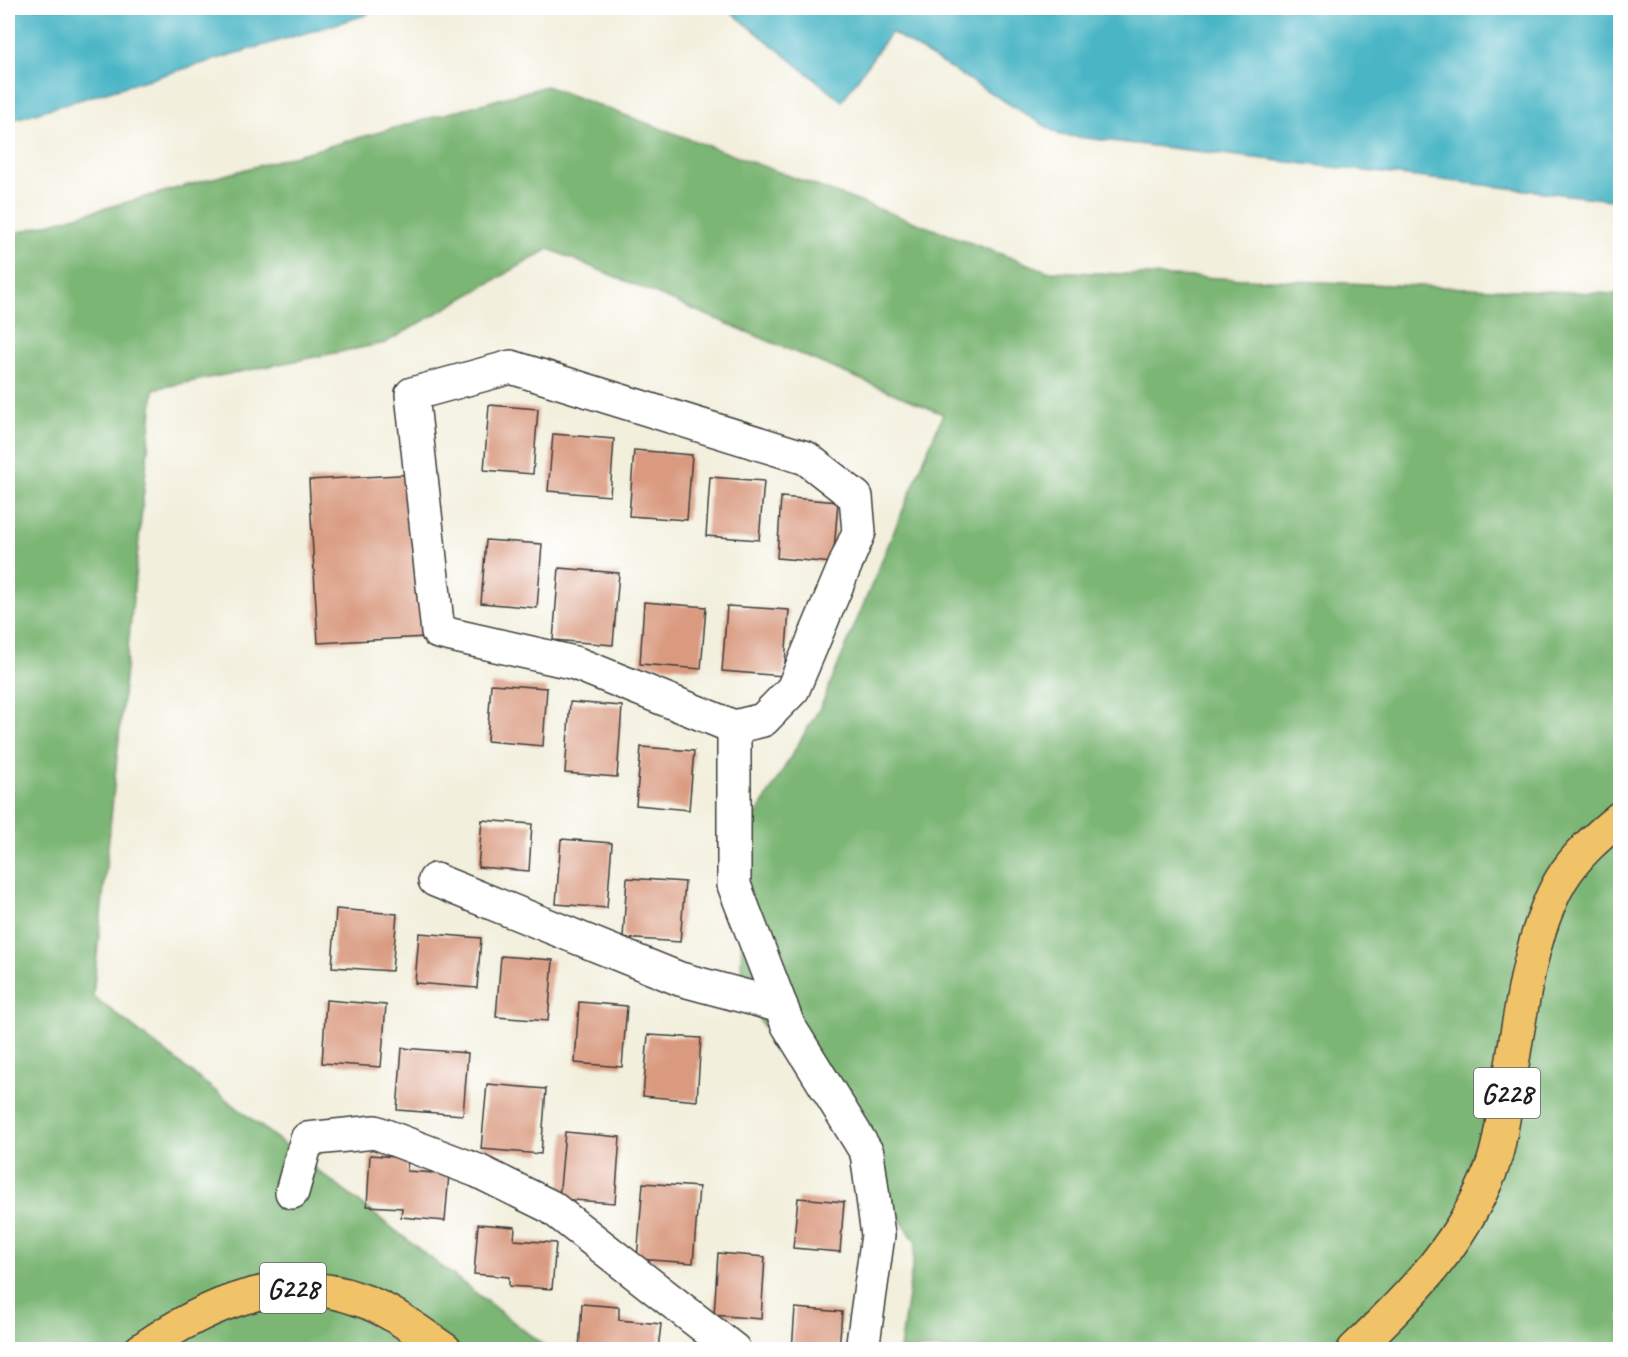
<svg xmlns="http://www.w3.org/2000/svg" width="1628" height="1357" font-family="Caveat,sans-serif">
<style>
.forest{fill:#7cb675;stroke:#4c6948;stroke-width:1.5}
.water{fill:#48b5c5;stroke:#326870;stroke-width:1.5}
.building{fill:#d99a7f}
.lines{fill:none;stroke-linecap:round;stroke-linejoin:round}
.minor-casing{stroke:#3c3c39;stroke-width:36}
.highway-casing{stroke:#3c3c39;stroke-width:36}
.minor{stroke:#fff;stroke-width:33}
.highway{stroke:#f1c369;stroke-width:33}
.labels{text-anchor:middle;dominant-baseline:central;stroke-width:5;stroke-linejoin:round;paint-order:stroke}
.shield{fill:#fff;stroke:#606060;stroke-width:1.5}
.shield-label{font-size:28px;font-weight:bold;fill:#1c1c1c}
</style>
<rect width="100%" height="100%" fill="#fff"/>
<filter id="ink" filterUnits="userSpaceOnUse"><feTurbulence type="fractalNoise" baseFrequency=".0167" numOctaves="2"/><feDisplacementMap in="SourceGraphic" scale="12" xChannelSelector="R" yChannelSelector="G"/><feConvolveMatrix kernelMatrix="1 2 1 2 8 2 1 2 1" color-interpolation-filters="sRGB"/></filter>
<filter id="wash" filterUnits="userSpaceOnUse"><feTurbulence type="fractalNoise" baseFrequency=".008" numOctaves="4" result="noise"/><feDisplacementMap in="SourceGraphic" scale="24" xChannelSelector="R" yChannelSelector="G"/><feGaussianBlur stdDeviation="1.35" result="paint"/><feColorMatrix in="noise" values="0 0 0 0 0 0 0 0 0 0 0 0 0 0 0 0 0 1.4 0 .05"/><feComposite in="paint" operator="in"/></filter>
<g filter="url(#wash)">
<rect width="100%" height="100%" fill="#f2efdc"/>
<!-- forest -->
<polygon class="forest" points="546,86 1047,271 1620,294 1620,1349 900,1349 916,1242 741,994 743,837 821,706 943,414 549,249 385,343 154,389 93,996 548,1349 8,1350 8,235"/>
<!-- water -->
<g class="water">
<polygon points="8,8 374,8 366,15 8,121"/>
<polygon points="726,8 1620,8 1620,195 1611,200 1060,135 891,32 842,101"/>
</g>
<g id="blocks">
<!-- building -->
<g class="building">
<polygon points="489,405 538,409 533,474 484,470"/>
<polygon points="553,434 614,439 610,496 548,491"/>
<polygon points="634,450 692,455 687,520 629,516"/>
<polygon points="417,474 426,637 318,643 309,480"/>
<polygon points="710,477 764,481 759,540 706,536"/>
<polygon points="781,497 838,502 833,563 777,558"/>
<polygon points="486,540 542,544 537,608 481,603"/>
<polygon points="559,568 619,573 613,645 553,640"/>
<polygon points="644,602 706,607 701,669 640,664"/>
<polygon points="727,606 789,610 784,676 722,671"/>
<polygon points="491,684 547,688 543,746 487,741"/>
<polygon points="570,702 622,706 617,777 565,773"/>
<polygon points="641,747 694,751 689,810 636,805"/>
<polygon points="482,820 532,824 529,871 478,867"/>
<polygon points="561,839 612,843 607,908 556,904"/>
<polygon points="627,878 685,882 680,942 623,938"/>
<polygon points="336,909 397,914 392,971 332,967"/>
<polygon points="419,933 481,938 477,988 415,983"/>
<polygon points="501,956 553,960 548,1021 496,1017"/>
<polygon points="326,1000 386,1005 381,1067 322,1063"/>
<polygon points="579,1002 627,1006 622,1067 575,1063"/>
<polygon points="648,1035 701,1038 697,1101 643,1096"/>
<polygon points="402,1048 468,1053 463,1115 397,1110"/>
<polygon points="487,1084 546,1089 541,1154 481,1149"/>
<polygon points="565,1132 620,1137 615,1203 559,1199"/>
<polygon points="370,1155 408,1158 407,1171 449,1174 445,1221 401,1217 402,1208 367,1206"/>
<polygon points="643,1183 699,1187 693,1263 637,1259"/>
<polygon points="798,1198 844,1202 840,1252 793,1248"/>
<polygon points="478,1224 515,1227 514,1240 556,1243 552,1289 509,1286 509,1277 474,1274"/>
<polygon points="718,1253 765,1257 761,1319 714,1315"/>
<polygon points="582,1304 619,1307 619,1320 661,1324 658,1350 579,1350"/>
<polygon points="795,1308 842,1312 839,1350 792,1350"/>
</g>
</g>
</g>
<g filter="url(#ink)">
<use href="#blocks" fill-opacity="0" stroke="#3c3c39" stroke-width="1.5"/>
<g class="lines">
<defs>
<g id="minor">
<polygon points="511,367 806,458 856,497 859,532 793,689 763,720 734,727 575,663 438,632 412,394"/>
<polyline points="734,727 734,885 788,1025 867,1153 878,1235 862,1350"/>
<polyline points="435,880 680,979 781,1006"/>
<polyline points="292,1192 307,1139 375,1132 478,1171 551,1207 734,1350"/>
</g>
<g id="highway">
<path d="M 141,1350 C 205,1305 280,1271 358,1299 C 390,1309 417,1331 445,1350"/>
<path d="M 1354,1350 C 1409,1297 1456,1250 1487,1179 C 1499,1154 1502,1123 1507,1095 C 1519,1029 1527,938 1561,880 C 1576,855 1598,836 1620,818"/>
</g>
</defs>
<!-- minor casing -->
<use href="#minor" class="minor-casing"/>
<!-- highway casing -->
<use href="#highway" class="highway-casing"/>
<!-- minor -->
<use href="#minor" class="minor"/>
<!-- highway -->
<use href="#highway" class="highway"/>
</g>
</g>
<g class="labels">
<!-- shield labels -->
<g class="shield">
<rect x="1474" y="1068" width="66" height="50" rx="4.5"/>
<rect x="260" y="1263" width="66" height="50" rx="4.5"/>
</g>
<g class="shield-label">
<text x="1507" y="1093">G228</text>
<text x="293" y="1288">G228</text>
</g>
</g>
<!-- margin -->
<rect width="1628" height="1357" fill="none" stroke="#fff" stroke-width="30"/>
</svg>
